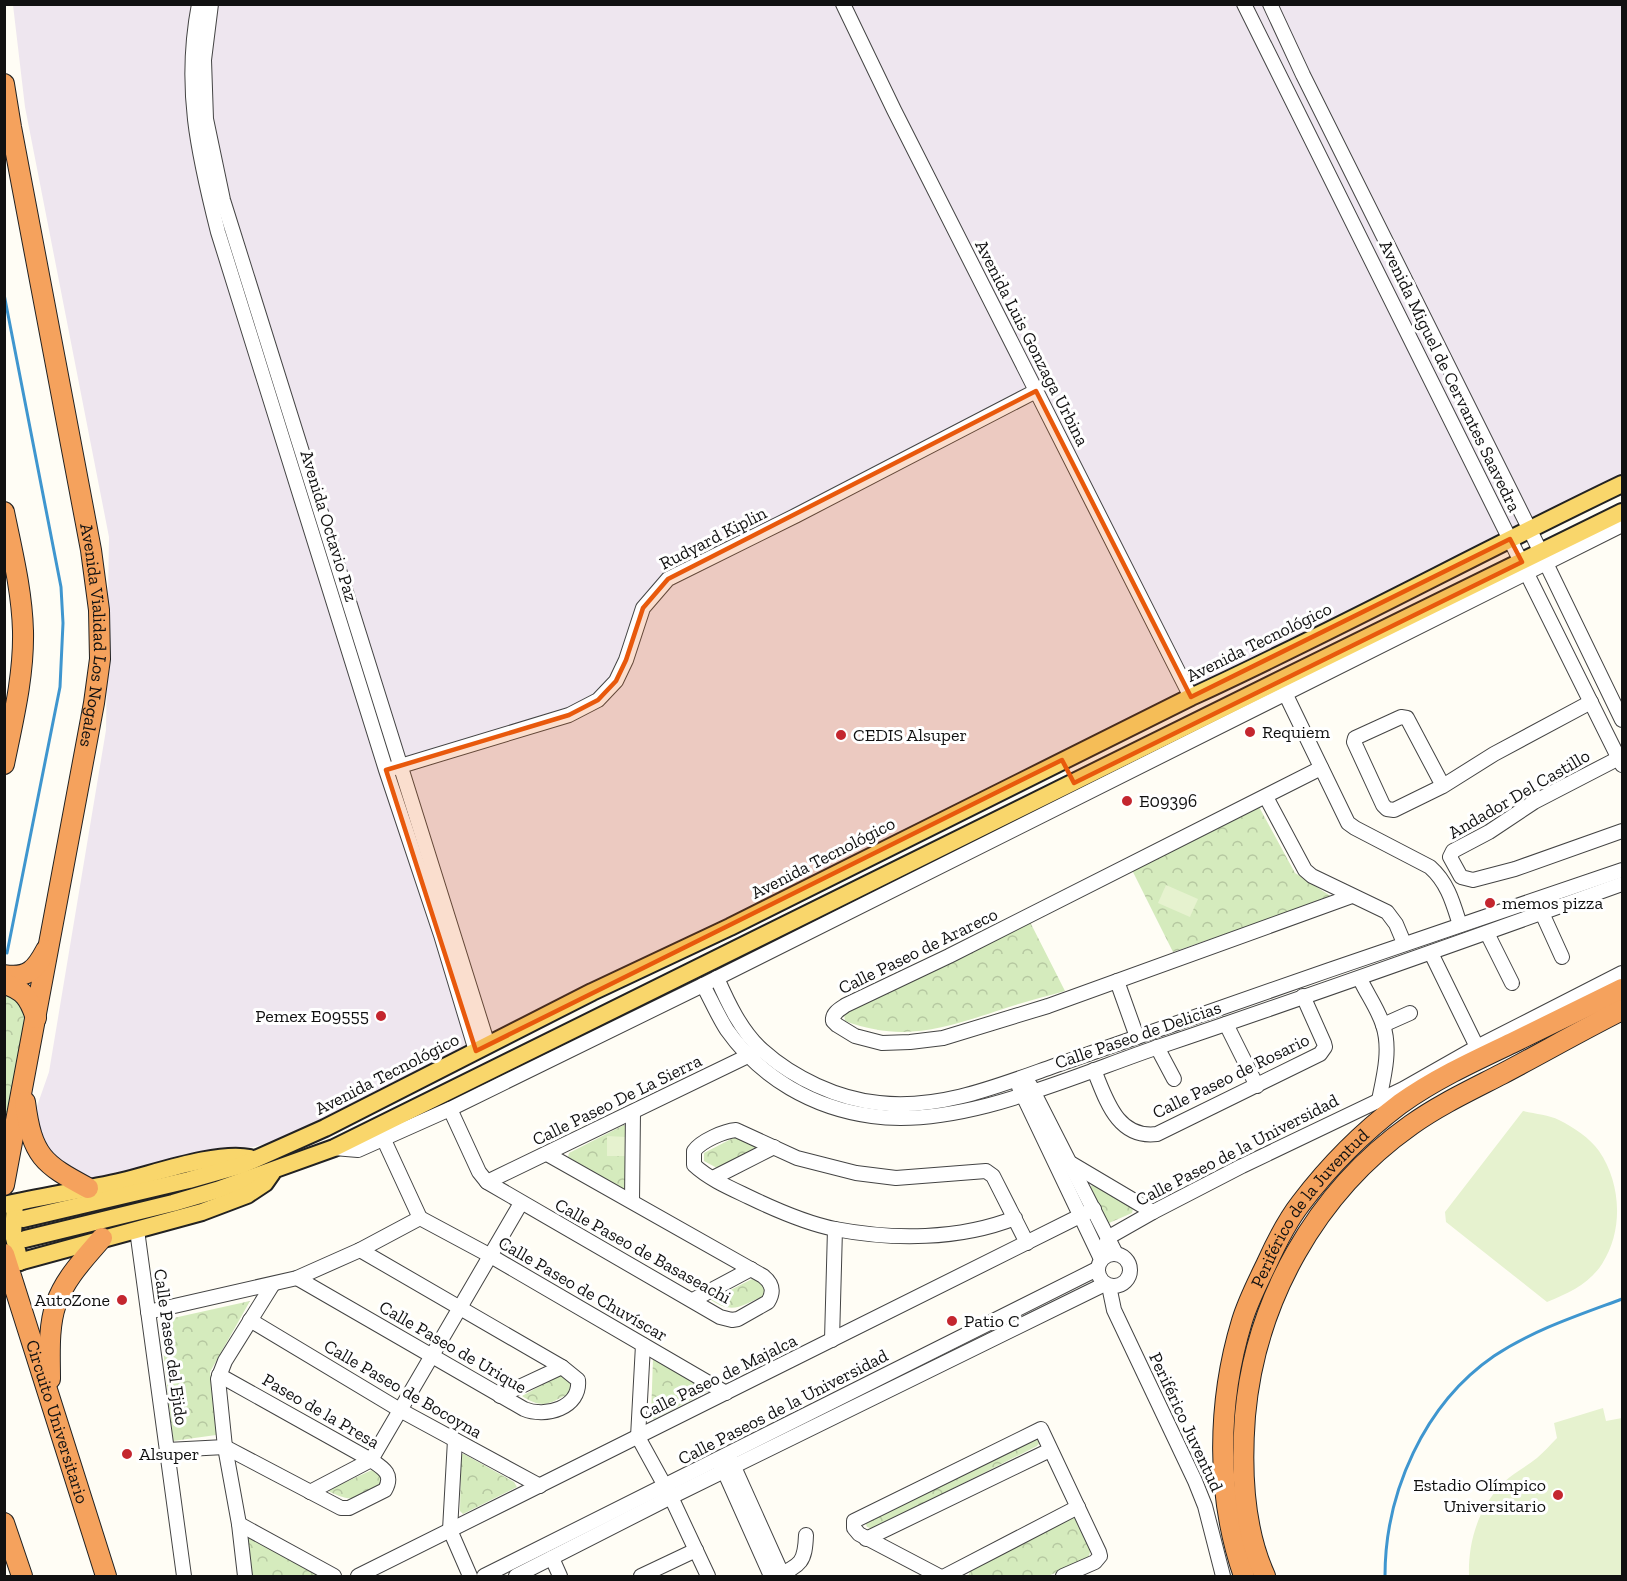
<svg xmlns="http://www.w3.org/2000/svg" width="1627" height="1581" font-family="'Zilla Slab',serif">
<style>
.industrial{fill:#eee6ef}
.park{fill:url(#park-crowns)}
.pitch{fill:#e6f2cf}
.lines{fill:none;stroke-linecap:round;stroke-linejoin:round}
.stream{stroke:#3f96cf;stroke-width:3}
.minor-casing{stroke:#444;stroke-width:16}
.major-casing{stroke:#222;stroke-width:20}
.highway-casing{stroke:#222;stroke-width:22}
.minor{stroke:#fff;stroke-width:14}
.major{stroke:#f9d66b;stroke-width:16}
.highway{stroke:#f5a25d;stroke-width:20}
.marked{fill:#e8590c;fill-opacity:0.2;stroke:#e8590c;stroke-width:4.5;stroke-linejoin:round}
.poi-dot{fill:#c4262e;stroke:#fff;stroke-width:2}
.labels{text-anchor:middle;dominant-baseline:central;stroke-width:6;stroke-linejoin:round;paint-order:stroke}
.street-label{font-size:18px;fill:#111;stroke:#fff}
.poi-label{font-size:18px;fill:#111;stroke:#fff;text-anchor:start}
</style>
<defs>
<pattern id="park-crowns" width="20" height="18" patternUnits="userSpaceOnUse" patternTransform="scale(1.5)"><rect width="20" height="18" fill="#d5ebbd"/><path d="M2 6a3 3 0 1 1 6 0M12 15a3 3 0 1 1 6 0" fill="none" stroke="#b6c8a1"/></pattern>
</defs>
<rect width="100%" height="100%" fill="#fffdf5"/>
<!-- industrial -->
<polygon class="industrial" points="13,5 1622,5 1622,481 286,1139 123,1178 74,1179 42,1152 36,1109 49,1072 106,730 109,537 25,107"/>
<!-- park -->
<g class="park">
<polygon points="1258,805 1295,873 1332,897 1173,952 1132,870"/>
<path d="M 1030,922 L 1065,991 C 1044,997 1023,1002 1003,1009 C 945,1028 904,1043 845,1021 L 844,1014 L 851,1010 Z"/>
<polygon points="5,989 26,1009 5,1134"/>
<polygon points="624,1125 629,1128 626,1187 623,1189 568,1157 569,1153"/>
<polygon points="733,1138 739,1138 757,1147 717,1168 704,1161 704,1153"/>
<polygon points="1092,1185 1133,1208 1132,1213 1109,1223 1105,1221 1089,1189"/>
<path d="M 752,1279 L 765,1285 L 764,1296 C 741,1305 734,1315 711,1300 Z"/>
<polygon points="250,1301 210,1372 218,1432 216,1435 173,1441 160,1321"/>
<polygon points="653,1358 707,1388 707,1392 654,1419 651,1417"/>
<path d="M 560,1375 L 574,1381 L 574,1391 C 551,1402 545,1411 522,1396 Z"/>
<polygon points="1039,1436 1041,1441 1037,1446 873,1529 867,1527 865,1522"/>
<polygon points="461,1454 464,1454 514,1482 517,1487 463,1514 460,1511"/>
<path d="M 372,1470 L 382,1477 L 382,1486 C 358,1497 355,1504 330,1492 L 328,1490 Z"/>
<path d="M 1070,1517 L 1077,1519 C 1083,1531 1097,1549 1086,1560 L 1048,1576 L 968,1576 L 971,1569 Z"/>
<polygon points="251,1536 322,1576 252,1576 248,1538"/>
</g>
<!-- pitch -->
<g class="pitch">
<polygon points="1166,885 1198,899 1190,917 1158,903"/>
<path d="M 1523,1111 C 1535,1114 1549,1115 1559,1120 C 1573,1127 1590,1138 1599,1151 C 1621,1183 1624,1230 1602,1264 C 1589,1284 1569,1293 1547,1302 L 1446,1222 L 1445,1212 Z"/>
<polygon points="607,1136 627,1137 626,1156 607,1156"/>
<path d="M 1603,1408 L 1606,1421 L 1622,1418 L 1622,1576 L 1469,1576 C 1468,1542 1478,1508 1503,1483 C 1513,1473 1526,1467 1537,1458 C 1544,1452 1550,1445 1557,1438 L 1554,1423 Z"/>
</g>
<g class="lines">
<!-- stream -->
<g class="stream">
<polyline points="4,294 61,587 63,623 60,687 7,953"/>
<path d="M 1385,1576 C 1385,1493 1424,1404 1494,1356 C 1533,1330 1579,1315 1622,1299"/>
</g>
<defs>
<g id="minor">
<path d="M 199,4 C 183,87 198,153 218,232 L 386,770 L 441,935 L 476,1051"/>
<polyline points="211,4 204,60 206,119 223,200 488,1045"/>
<polyline points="843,4 894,110 1191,697"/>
<polyline points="1244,4 1622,765"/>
<polyline points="1270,4 1303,75 1529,528 1622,720"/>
<path d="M 1285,693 L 1348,823 L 1355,828 L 1430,867 C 1448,883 1453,903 1460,925"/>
<polyline points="1619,758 1534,802 1489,832 1453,851 1450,857 1461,877 1473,880 1515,869 1622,831"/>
<polyline points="394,768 569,715 598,700 616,681 626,660 643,608 668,579 797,515 1036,391"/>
<path d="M 1321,768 L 949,956 L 846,1005 C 840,1009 832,1013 833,1021 L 837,1025 L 855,1036 L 882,1043 L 910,1042 L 943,1038 L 1048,1006 L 1352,896"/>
<polyline points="1443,786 1407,718 1401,717 1355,738 1354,742 1383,805 1387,809 1394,810 1443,786 1494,754 1591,702"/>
<polyline points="1266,797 1305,870 1312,876 1387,912 1396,924 1404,943"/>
<polyline points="1542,913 1562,957"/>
<polyline points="1487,933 1512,983"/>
<polyline points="1431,953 1477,1047"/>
<path d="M 717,978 C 728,1003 741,1031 762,1050 C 793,1078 838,1099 879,1103 C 939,1110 998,1086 1054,1066 C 1098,1051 1142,1035 1186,1020 C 1331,969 1477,919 1622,870"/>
<path d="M 1360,979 C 1367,994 1378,1009 1383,1025 C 1391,1049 1384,1076 1379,1100"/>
<polyline points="1117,981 1137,1037"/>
<path d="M 703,985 C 711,1000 718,1016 727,1030 C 761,1078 813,1108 872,1116 C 962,1129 1075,1075 1161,1046 C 1315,994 1469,939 1622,884"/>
<polyline points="1226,1024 1257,1086"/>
<polyline points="1383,1025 1410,1013"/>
<polyline points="1157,1047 1174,1079"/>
<path d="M 1094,1070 C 1106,1099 1117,1139 1157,1134 L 1320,1054 L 1325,1047 L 1324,1043 L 1303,996"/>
<polyline points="1030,1085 1116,1254"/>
<polyline points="1019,1087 1101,1259"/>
<path d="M 450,1109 L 479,1172 L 487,1182 L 720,1317 L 732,1320 L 738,1319 L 768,1302 C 774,1292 773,1284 763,1276 L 547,1154"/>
<polyline points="384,1140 420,1218"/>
<polyline points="334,1148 358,1150 450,1109 703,985 1622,525"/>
<polyline points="1072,1164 1153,1212"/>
<polyline points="713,1178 774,1147"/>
<polyline points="487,1182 754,1053"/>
<polyline points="632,1201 633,1112"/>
<polyline points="420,1218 489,1255 726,1393"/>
<path d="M 1015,1218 C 959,1240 893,1240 835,1229 C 805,1223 776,1210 749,1197 C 730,1188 709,1179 694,1165 L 694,1151 C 701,1141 724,1131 736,1130 L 797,1158 L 856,1173 L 896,1178 L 986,1171 L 993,1176 L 1027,1243"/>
<polyline points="137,1230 184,1576"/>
<circle cx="1114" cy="1270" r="16"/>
<polyline points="1100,1256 1109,1237 1153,1212 1242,1166 1403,1089 1477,1047 1622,973"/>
<path d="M 297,1278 L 524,1409 C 545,1418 581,1408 578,1380 L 562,1367 L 360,1250"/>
<polyline points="1109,1286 1114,1310 1195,1481 1205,1506 1223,1576"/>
<polyline points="693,1300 751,1269"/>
<polyline points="148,1312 297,1278 360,1250 420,1218"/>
<polyline points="250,1320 400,1410 540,1486"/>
<polyline points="832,1340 835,1229"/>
<polyline points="643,1345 638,1437 671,1497 708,1576"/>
<polyline points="500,1396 562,1367"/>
<polyline points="455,1440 450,1530 470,1576"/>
<path d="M 167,1450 L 225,1447 L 341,1508 L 349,1508 L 385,1490 C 394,1474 383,1468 371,1460 L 219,1375"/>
<polyline points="730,1458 783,1576"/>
<polyline points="721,1464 771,1576"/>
<polyline points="310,1492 371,1460 521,1203"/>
<polyline points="239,1524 334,1576"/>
<polyline points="866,1539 1050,1450"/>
<polyline points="552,1558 560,1576"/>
<polyline points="245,1576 239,1524 225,1447 218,1379 225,1361 273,1284"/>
<polyline points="358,1576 1094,1209"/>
<polyline points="484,1576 1097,1269"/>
<polyline points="516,1576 671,1497 1105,1284"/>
<polyline points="641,1576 696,1550"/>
<path d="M 777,1576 C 801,1565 805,1562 806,1535"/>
<polyline points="939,1576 859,1534 854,1528 854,1521 1041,1429 1099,1552 1100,1556 1095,1562 1063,1576"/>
<polyline points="945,1576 1078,1507"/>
</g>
<g id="major">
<polyline points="15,1203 13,1234 20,1262"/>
<path d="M 4,1205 C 44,1196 84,1190 123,1181 C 156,1173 218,1151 250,1158"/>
<path d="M 23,1219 L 189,1180 L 242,1165 L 325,1128 L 592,992 L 730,927 L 1191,697 C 1337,630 1478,553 1622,484"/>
<polyline points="25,1239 173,1203 217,1190 334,1148 1278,681 1622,512"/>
<polyline points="4,1266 202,1212 247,1195 265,1183 272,1173"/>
</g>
<g id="highway">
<path id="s1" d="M 4,84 L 11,127 L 91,550 L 99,610 L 100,659 L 94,703 L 4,1185"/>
<path d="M 4,512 C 12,551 22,591 23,631 C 24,676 13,720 4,764"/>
<path d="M 4,975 C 28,979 36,969 46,950"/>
<path d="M 4,984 C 24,989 30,1000 36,1018"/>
<path d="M 25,1102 C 32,1156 43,1164 88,1188"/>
<path id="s2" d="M 4,1254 L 106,1576"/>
<path d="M 50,1379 C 50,1355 48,1327 56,1304 C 65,1278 85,1258 102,1238"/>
<polyline points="4,1523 22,1576"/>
<path id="s3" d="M 1244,1576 C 1216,1496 1217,1403 1242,1321 C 1248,1301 1258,1282 1267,1263 C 1276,1243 1287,1221 1301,1203 C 1329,1166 1363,1132 1400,1104 C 1435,1079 1474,1061 1512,1043 C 1549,1025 1586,1007 1622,989"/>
<path d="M 1265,1576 C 1243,1528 1241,1468 1245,1416 C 1255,1301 1316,1192 1411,1125 C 1439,1105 1471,1090 1502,1074 C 1542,1053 1582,1030 1622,1010"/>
</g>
</defs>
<!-- minor casing -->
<use href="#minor" class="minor-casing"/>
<!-- major casing -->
<use href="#major" class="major-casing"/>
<!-- highway casing -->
<use href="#highway" class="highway-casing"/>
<!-- minor -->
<use href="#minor" class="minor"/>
<!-- major -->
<use href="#major" class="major"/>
<!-- highway -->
<use href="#highway" class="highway"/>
</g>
<!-- marked area -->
<path class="marked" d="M 1036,391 L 1191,697 L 1510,539 L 1522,562 L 1074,783 L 1062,760 L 476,1051 L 386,770 L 569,715 L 598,700 L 616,681 L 626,660 L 643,608 L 668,579 Z"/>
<!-- markers -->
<g class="poi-dot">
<circle cx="1250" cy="732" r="6"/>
<circle cx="841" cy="735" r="6"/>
<circle cx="1127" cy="801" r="6"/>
<circle cx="1490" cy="903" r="6"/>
<circle cx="381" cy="1016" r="6"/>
<circle cx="122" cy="1300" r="6"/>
<circle cx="952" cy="1321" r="6"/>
<circle cx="127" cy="1454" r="6"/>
<circle cx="1558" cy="1495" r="6"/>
</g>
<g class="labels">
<!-- street labels -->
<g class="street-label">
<text transform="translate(1032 343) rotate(63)">Avenida Luis Gonzaga Urbina</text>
<text transform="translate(1450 376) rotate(64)">Avenida Miguel de Cervantes Saavedra</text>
<text transform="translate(329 526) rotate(73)">Avenida Octavio Paz</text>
<text transform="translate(713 538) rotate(-27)">Rudyard Kiplin</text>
<text stroke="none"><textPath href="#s1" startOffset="560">Avenida Vialidad Los Nogales</textPath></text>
<text transform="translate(1259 642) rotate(-26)">Avenida Tecnológico</text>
<text transform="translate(1519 794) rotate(-30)">Andador Del Castillo</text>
<text transform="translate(823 858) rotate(-27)">Avenida Tecnológico</text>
<text transform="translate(918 951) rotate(-26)">Calle Paseo de Arareco</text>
<text transform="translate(1138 1035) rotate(-19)">Calle Paseo de Delicias</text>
<text transform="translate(387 1074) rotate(-27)">Avenida Tecnológico</text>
<text transform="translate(1231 1076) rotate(-26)">Calle Paseo de Rosario</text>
<text transform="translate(617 1100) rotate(-26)">Calle Paseo De La Sierra</text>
<text transform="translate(1237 1150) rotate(-27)">Calle Paseo de la Universidad</text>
<text stroke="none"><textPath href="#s3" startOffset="392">Periférico de la Juventud</textPath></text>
<text transform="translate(643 1251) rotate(29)">Calle Paseo de Basaseachi</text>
<text transform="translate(583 1289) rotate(30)">Calle Paseo de Chuvíscar</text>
<text transform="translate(171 1347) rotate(82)">Calle Paseo del Ejido</text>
<text transform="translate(453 1347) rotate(30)">Calle Paseo de Urique</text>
<text transform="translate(718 1377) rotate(-26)">Calle Paseo de Majalca</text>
<text transform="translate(403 1389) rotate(30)">Calle Paseo de Bocoyna</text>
<text transform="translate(783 1407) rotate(-27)">Calle Paseos de la Universidad</text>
<text transform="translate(321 1411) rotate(30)">Paseo de la Presa</text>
<text stroke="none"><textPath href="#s2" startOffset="176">Circuito Universitario</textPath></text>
<text transform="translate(1186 1422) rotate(65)">Periférico Juventud</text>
</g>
<!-- poi labels -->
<g class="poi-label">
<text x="1262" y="732">Requiem</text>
<text x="853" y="735">CEDIS Alsuper</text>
<text x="1139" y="801">E09396</text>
<text x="1502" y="903">memos pizza</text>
<text x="369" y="1016" text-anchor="end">Pemex E09555</text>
<text x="110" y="1300" text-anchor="end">AutoZone</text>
<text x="964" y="1321">Patio C</text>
<text x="139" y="1454">Alsuper</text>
<text x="1546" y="1485" text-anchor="end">Estadio Olímpico<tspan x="1546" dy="21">Universitario</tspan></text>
</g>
</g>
<!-- border -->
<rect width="1627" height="1581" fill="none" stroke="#111111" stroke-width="12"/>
</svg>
